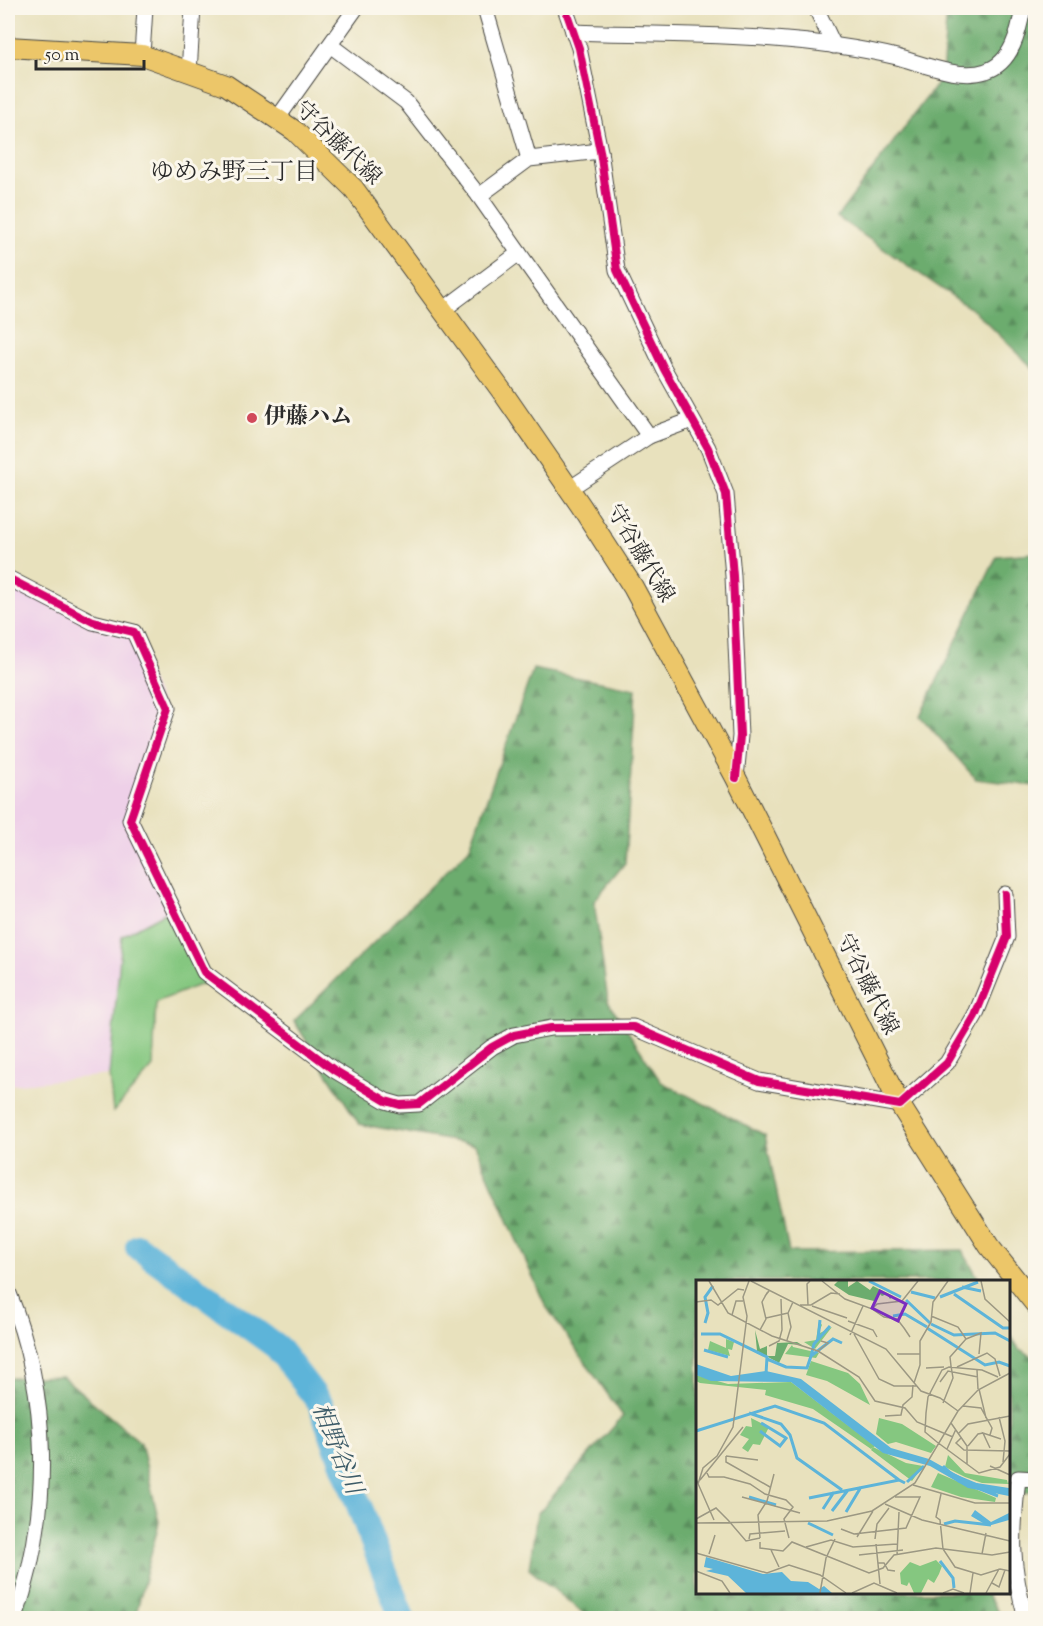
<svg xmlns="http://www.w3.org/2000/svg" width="1043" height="1626" font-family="'Sorts Mill Goudy','Noto Serif JP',serif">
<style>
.built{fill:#eed0e8}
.forest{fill:url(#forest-firs);stroke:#4c6c4c;stroke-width:1.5}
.green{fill:#85c780;stroke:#587956;stroke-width:1.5}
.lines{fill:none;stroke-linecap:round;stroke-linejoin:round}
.river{stroke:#5db4d9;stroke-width:26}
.minor-casing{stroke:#474641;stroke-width:17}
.major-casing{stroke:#474641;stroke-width:22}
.minor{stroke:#fff;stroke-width:15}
.major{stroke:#ecc669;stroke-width:20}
.cycleway-casing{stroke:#fbf7ec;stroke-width:11}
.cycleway{stroke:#d6006c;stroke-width:8}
.poi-dot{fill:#d1495b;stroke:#fbf7ec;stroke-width:2}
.labels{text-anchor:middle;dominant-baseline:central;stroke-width:6;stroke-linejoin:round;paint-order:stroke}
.street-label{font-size:22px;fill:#2b2b2b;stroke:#fbf7ec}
.poi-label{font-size:22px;font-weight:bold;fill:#2b2b2b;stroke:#fbf7ec;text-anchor:start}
.neighbourhood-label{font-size:24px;fill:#2b2b2b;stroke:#fbf7ec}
.water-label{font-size:24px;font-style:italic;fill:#3c5b68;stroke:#fbf7ec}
.inset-river{fill:none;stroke:#5db4d9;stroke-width:3}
.inset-road{fill:none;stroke:#9c9883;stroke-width:1.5}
.view{fill:#7b2cbf;fill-opacity:0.15;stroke:#7b2cbf;stroke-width:3}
.inset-edge{fill:none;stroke:#2b2b2b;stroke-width:3}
</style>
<defs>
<pattern id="forest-firs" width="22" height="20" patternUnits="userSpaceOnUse" patternTransform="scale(1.5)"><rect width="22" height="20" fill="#6cac6e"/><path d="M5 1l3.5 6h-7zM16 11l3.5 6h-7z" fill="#598c5b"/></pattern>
</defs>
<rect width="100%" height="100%" fill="#fbf7ec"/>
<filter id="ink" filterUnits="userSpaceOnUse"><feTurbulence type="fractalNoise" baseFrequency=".0167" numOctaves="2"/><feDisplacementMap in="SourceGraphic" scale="12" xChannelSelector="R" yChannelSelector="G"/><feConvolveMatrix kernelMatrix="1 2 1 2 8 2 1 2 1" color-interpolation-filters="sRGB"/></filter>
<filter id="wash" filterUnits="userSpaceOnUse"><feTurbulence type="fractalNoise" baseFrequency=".008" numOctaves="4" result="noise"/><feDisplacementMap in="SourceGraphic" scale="24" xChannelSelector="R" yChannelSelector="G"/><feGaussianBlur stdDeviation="1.35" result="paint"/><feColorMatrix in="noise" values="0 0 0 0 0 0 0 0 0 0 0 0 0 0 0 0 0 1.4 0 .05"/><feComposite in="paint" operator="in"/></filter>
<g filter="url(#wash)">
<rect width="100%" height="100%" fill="#e8e1bd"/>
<!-- built -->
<polygon class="built" points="8,582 130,634 162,706 130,820 174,908 122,936 109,1075 8,1085"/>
<!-- forest -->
<g class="forest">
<polygon points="947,8 1035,8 1035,370 977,313 837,217 942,77"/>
<polygon points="1035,553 1035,786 976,779 920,716 997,556"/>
<polygon points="533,669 636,689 625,863 594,901 608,1001 661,1082 765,1135 789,1252 962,1250 980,1281 698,1281 698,1592 985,1592 1002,1618 589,1618 529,1569 537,1514 623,1416 545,1305 475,1145 359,1124 294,1021 469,849"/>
<polygon points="1008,1331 1019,1349 1036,1358 1035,1491 1009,1497"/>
<polygon points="62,1376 141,1443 159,1522 135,1618 13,1618 8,1610 8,1378"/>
</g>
<!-- green -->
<polygon class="green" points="174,908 212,980 156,1002 153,1067 113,1112 109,1075 122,936"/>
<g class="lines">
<!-- river -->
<polyline class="river" points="138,1247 277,1347 320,1403 402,1618"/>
</g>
</g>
<g filter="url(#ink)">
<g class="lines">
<defs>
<g id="minor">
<polyline points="485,8 529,159"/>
<polyline points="565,8 579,48 600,151 617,270 664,369 708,448 726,494 733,576 740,736 736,778"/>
<polyline points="816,8 834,46"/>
<path d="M 573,32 C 681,36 792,32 897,57 C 923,64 960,80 986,71 C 1012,63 1019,31 1023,8"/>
<polyline points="330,45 406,102 479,196"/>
<polyline points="142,55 145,8"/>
<polyline points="189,72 193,8"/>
<polyline points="277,119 356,8"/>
<polyline points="519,253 649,436"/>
<polyline points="443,310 519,253 479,196 529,159 600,151"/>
<polyline points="569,489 649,436 692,420"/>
<polyline points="8,578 93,622 134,632 168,708 130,820 204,972 334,1070 386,1101 400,1105 419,1104 492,1047 514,1035 551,1028 633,1027 759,1081 900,1105 947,1063 975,1016 1007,937 1005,894"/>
<path d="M 8,1291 C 51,1397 52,1511 15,1618"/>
<path d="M 1026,1618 C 1010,1564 1012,1534 1018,1478 L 1036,1479"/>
</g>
<polyline id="major" points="8,47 142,55 226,85 295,131 354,189 501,390 581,506 633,587 736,778 900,1105 989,1246 1036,1305"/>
</defs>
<!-- minor casing -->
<use href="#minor" class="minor-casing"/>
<!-- major casing -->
<use href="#major" class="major-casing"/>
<!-- minor -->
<use href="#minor" class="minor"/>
<!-- major -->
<use href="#major" class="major"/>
<defs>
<g id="cycleway">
<polyline points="565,8 579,48 600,151 617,270 664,369 708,448 726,494 733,576 740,736 736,778"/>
<polyline points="8,578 93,622 134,632 168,708 130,820 204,972 334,1070 386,1101 400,1105 419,1104 492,1047 514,1035 551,1028 633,1027 759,1081 900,1105 947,1063 975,1016 1007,937 1005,894"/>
</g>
</defs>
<!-- cycleway casing -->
<use href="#cycleway" class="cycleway-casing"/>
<!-- cycleway -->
<use href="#cycleway" class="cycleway"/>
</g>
</g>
<!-- markers -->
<circle class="poi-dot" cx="252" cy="418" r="6"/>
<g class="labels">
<!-- street labels -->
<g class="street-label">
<text transform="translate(337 144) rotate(44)">守谷藤代線</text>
<text transform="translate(639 554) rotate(59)">守谷藤代線</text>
<text transform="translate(866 985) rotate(63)">守谷藤代線</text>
</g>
<!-- poi labels -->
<g class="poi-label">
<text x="264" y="418">伊藤ハム</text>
</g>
<!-- neighbourhood labels -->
<g class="neighbourhood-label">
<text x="234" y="173">ゆめみ野三丁目</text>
</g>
<!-- water labels -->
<g class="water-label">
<text transform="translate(336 1449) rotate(68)">相野谷川</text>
</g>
</g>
<!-- overview -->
<g transform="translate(696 1280)">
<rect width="314" height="314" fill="#e8e1bd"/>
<path d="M 123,41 L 126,45 L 122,54 L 136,47 L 119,69 L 108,62 L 120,60 ZM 96,65 L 97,67 L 123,73 L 120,78 L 89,74 ZM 115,81 L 152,93 L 164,104 L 174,125 L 131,101 L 110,95 ZM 183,138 L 206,144 L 240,166 L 235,173 L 200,162 L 192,164 L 180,154 ZM 177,167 L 210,183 L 227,186 L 216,201 L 175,170 ZM 242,193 L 300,218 L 299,222 L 265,217 L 235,207 ZM 240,280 L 246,286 L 243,294 L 238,303 L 232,299 L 225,313 L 218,313 L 213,302 L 211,306 L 205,304 L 204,293 L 214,282 L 224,286 Z" fill="#85c780"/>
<path d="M 142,1 L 152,1 L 152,7 L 161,1 L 174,10 L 177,6 L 197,16 L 194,19 L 191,14 L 186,16 L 183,13 L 178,21 L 153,15 L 138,5 ZM 59,50 L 64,69 L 71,66 L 71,76 L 79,76 L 81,63 L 101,62 L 106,65 L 92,64 L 83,83 L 61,71 Z" fill="#6cac6e"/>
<path d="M 30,59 L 38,62 L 36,70 L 32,69 L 34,76 L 12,70 L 14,61 L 30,68 ZM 0,95 L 32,104 L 95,102 L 179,166 L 175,169 L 117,129 L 69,115 L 70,110 L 4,103 L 0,101 Z" fill="#85c780"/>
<path d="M 55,138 L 73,147 L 64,165 L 57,164 L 52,172 L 46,168 L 53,159 L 44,155 L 50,146 L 56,147 ZM 252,175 L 269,193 L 311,200 L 312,204 L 313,200 L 313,204 L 286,203 L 269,197 L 249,187 Z" fill="#85c780"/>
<path d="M 0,84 L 35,96 L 70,91 L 105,99 L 195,168 L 233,179 L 274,202 L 313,208 L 313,216 L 272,208 L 234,186 L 187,173 L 95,102 L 15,101 L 0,95 ZM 279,230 L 295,242 L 313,233 L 313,240 L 292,246 L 275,236 ZM 10,277 L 67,294 L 86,292 L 95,301 L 112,302 L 123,309 L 128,306 L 136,313 L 50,313 L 32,296 L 10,291 L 17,289 L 8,287 Z" fill="#5db4d9"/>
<path class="inset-river" d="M 173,1 L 205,17M 266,7 L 285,11M 215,12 L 239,18M 258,14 L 307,48 L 314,48M 244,17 L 282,2M 210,20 L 234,43M 197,36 L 209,34 L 231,47M 9,43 L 12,33 L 9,17 L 17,6M 235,44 L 258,55 L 299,53 L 314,61M 231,48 L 289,85 L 303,82 L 314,86M 5,54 L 24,54 L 71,77 L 70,94M 122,60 L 124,40M 8,70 L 32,77M 115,76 L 118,64 L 134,46M 71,79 L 90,87 L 111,88 L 115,76 L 137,59 L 146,63M 53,133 L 85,144 L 94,155 L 101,178 L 146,210M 65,143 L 90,158M 0,151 L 79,126 L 128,143 L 203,200M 64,151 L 84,166 L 91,157M 247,186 L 263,201 L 302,216M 255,194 L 300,213M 211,202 L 228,186M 53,217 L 80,225M 113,218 L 203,200 L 209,203M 127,229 L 138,212M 136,231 L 152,210M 150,232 L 165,207M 112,243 L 137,255M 248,244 L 259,241 L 295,245M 244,281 L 257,298 L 258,308"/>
<path class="inset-road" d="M 13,1 L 32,33 L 76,56 L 122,71 L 163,97 L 179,121 L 209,128 L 221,142 L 257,157M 55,1 L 190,69 L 225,111 L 244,118 L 262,131M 126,1 L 149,19 L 176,29 L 181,24 L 206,21 L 222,1M 285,1 L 289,19 L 314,42M 0,22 L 15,20 L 22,25 L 42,9 L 48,10M 104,25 L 115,25 L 135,13 L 144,14M 112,25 L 111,4 L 114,1M 116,26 L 151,38M 176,29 L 188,37 L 201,39 L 208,48M 36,35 L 40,21 L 47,21M 235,36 L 262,47 L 270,59 L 285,53 L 283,74M 70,38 L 92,33M 152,41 L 177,50 L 181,57M 208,48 L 214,57 L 208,48M 64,50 L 70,39 L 66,22 L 71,13 L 73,11 L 69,16M 158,54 L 183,99 L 198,106 L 220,106M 154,55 L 167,26M 91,60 L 95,47 L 92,33 L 97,22M 73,66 L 83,61 L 86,50 L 85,19M 122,71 L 132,63 L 125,61M 201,74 L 224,74M 255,86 L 254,77 L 270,59M 261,87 L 291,73 L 299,79 L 304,96M 230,88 L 248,87M 281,90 L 282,109M 244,102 L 252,91 L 282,97M 218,103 L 224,85 L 224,61 L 235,42 L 237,22 L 252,1M 283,109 L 290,138M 247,123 L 257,98 L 255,86M 267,126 L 285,128 L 296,148 L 294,155M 189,136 L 205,135 L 207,125 L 216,117 L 217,105M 303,137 L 309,161 L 307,182M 255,143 L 271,166 L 271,184M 263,153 L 272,144 L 314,136M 265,158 L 260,163 L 268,170 L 314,171M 241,162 L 229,152 L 230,133 L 232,117 L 246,90 L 253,87 L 286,90 L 302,97M 241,162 L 283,193 L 304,187 L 314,174M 272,166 L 282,154 L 287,153M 294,168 L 287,153 L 305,159M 251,169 L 260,149M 30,176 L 30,182 L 74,207M 30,176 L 62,180M 294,186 L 314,195M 11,193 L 13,197 L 28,197 L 54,204 L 69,214 L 90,220 L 97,227 L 88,239 L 93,258M 0,199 L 18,240M 4,200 L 47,147M 2,204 L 7,188 L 21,176 L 37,147 L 51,36 L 47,17 L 53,1M 217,205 L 279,223 L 314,223M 245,214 L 240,237 L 244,240 L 247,269 L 259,287 L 285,295 L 304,289 L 314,291M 46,217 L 104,233M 189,224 L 226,240 L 314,261M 0,239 L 20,228 L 32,240M 32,240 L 50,261 L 64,258M 0,243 L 131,241 L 176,231 L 219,203 L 262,131 L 282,110 L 314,93M 145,249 L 158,254 L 210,248 L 224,217 L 199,217M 161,257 L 177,231M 64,258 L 62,235 L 71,221 L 78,194M 53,259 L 54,254 L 89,251M 179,259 L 181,244 L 193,228M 64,262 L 64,268 L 87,271 L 96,262 L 173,293 L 187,288 L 198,275 L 240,268 L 296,275 L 314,272M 180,264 L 184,304M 110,267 L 135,260 L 157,267 L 201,264M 75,270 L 83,287M 0,273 L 71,293 L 93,285 L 124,295 L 150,313M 13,274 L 19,255M 286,274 L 290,253M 163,275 L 207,270M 201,275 L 203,232M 182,283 L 188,283 L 192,290 L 199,291M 0,291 L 26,301 L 34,313M 296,303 L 303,307 L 309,290M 124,313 L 130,278 L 139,259M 156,313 L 178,303 L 201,313M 247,313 L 257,309 L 268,313M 274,313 L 277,293M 290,313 L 303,289"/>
<path class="view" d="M 184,11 L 210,24 L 202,41 L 176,28 Z"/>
<rect width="314" height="314" class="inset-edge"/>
</g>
<!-- margin -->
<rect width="1043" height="1626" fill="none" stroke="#fbf7ec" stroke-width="30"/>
<!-- scale -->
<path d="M36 60v9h108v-9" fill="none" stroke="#2b2b2b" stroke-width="3"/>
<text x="45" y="60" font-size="18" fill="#2b2b2b" stroke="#fbf7ec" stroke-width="4.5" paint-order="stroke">50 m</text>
</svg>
